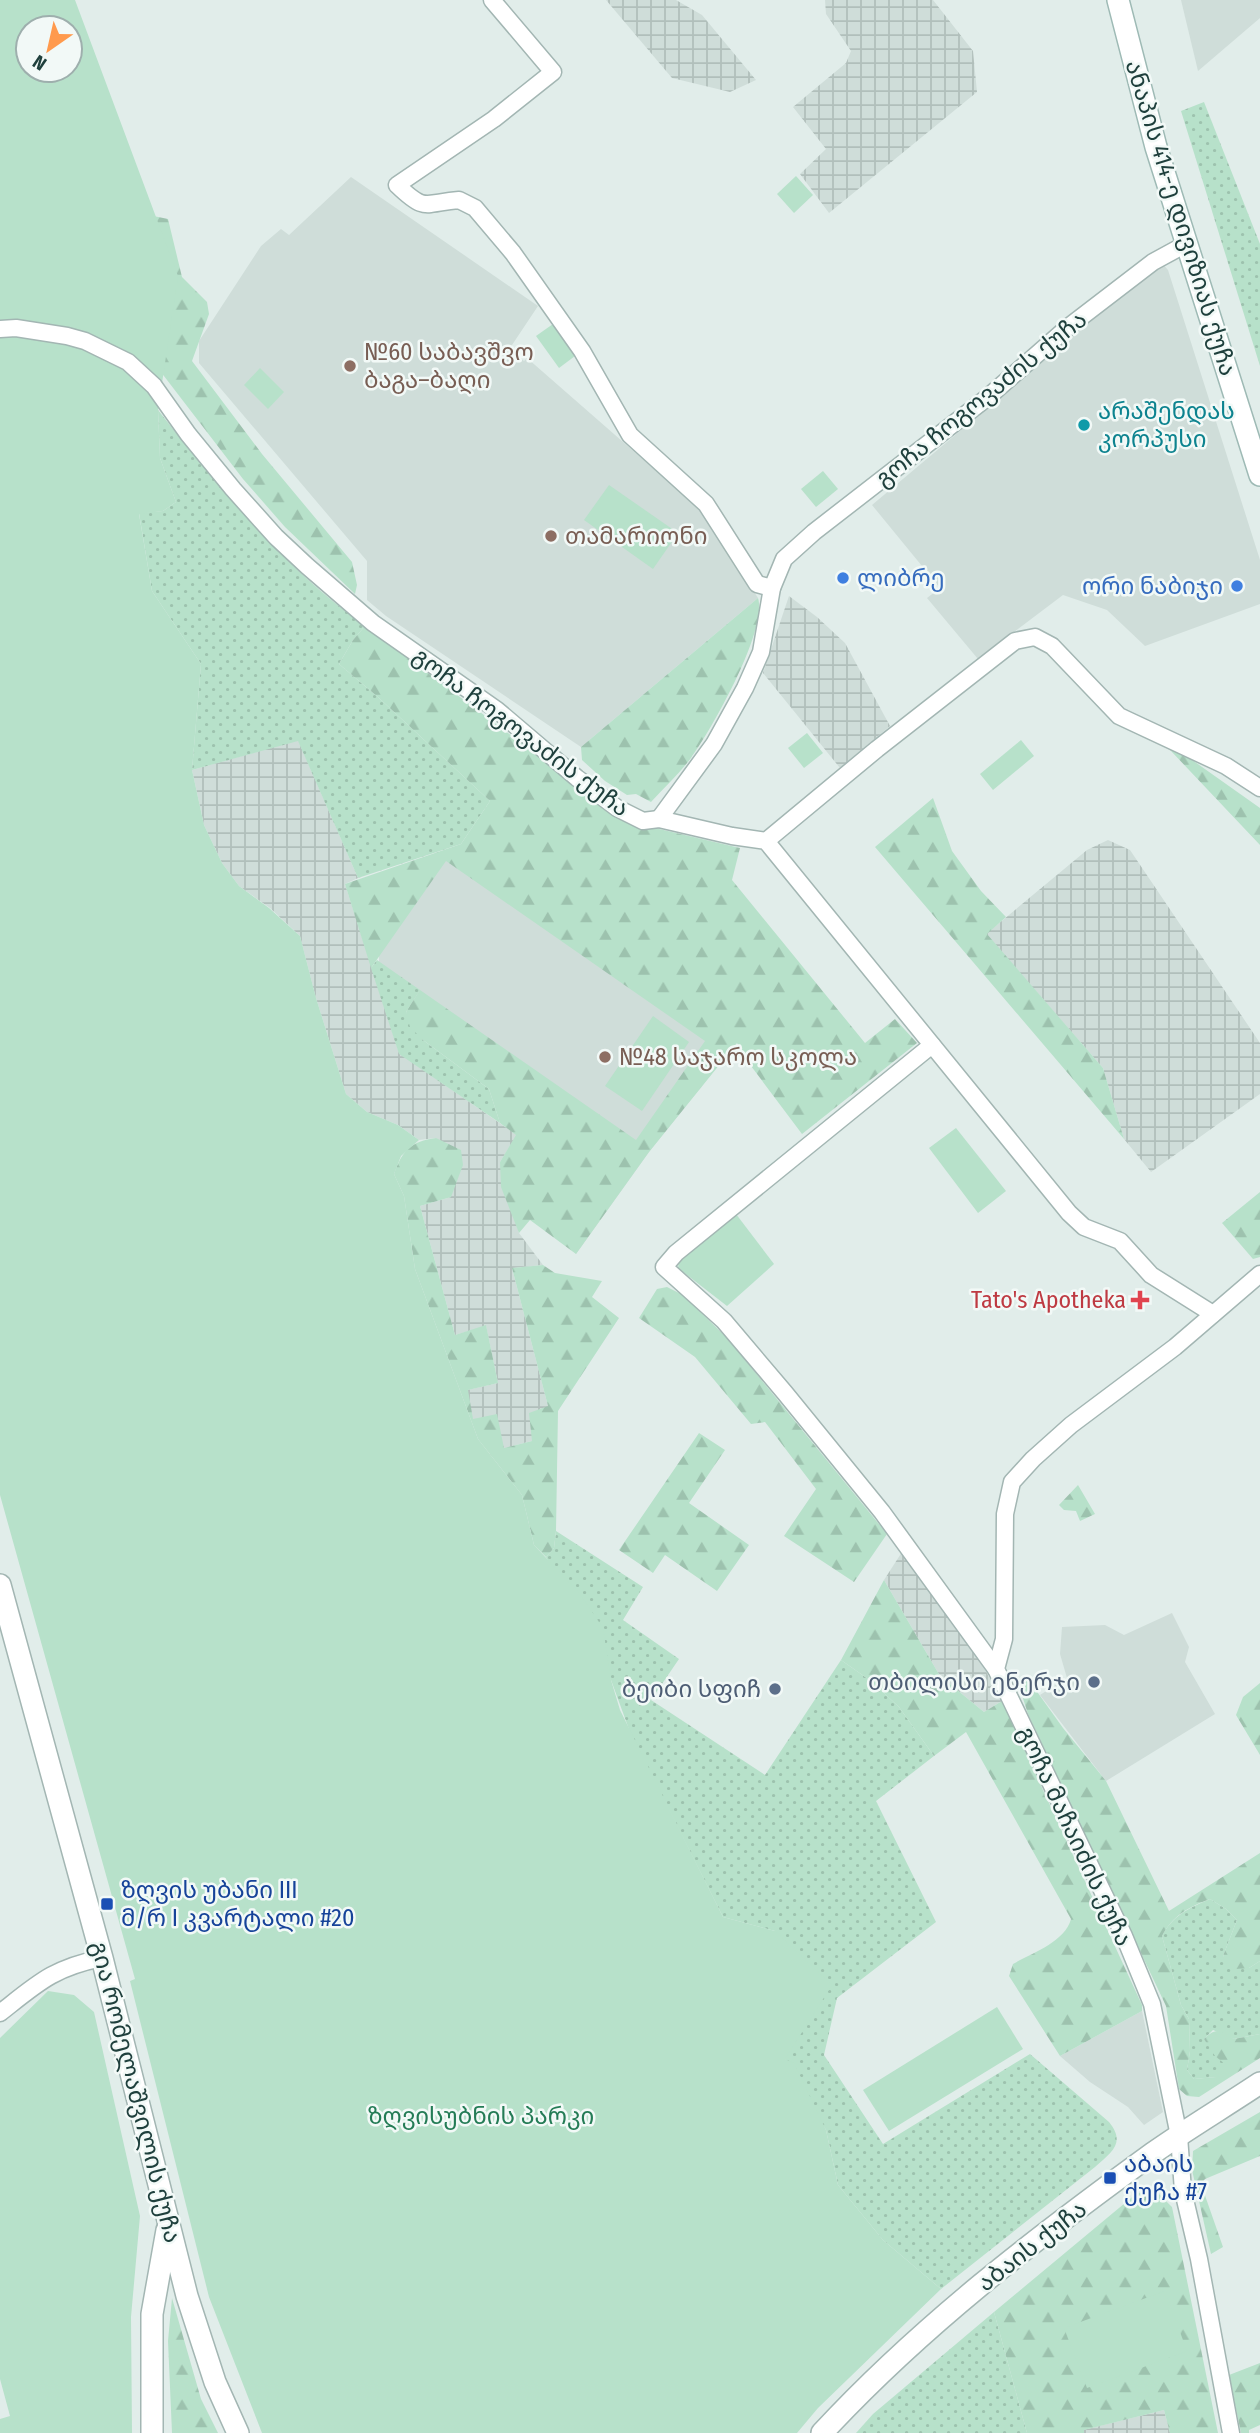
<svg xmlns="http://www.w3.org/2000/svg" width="1260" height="2433" font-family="'Fira Sans Condensed','Noto Sans Georgian',sans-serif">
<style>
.built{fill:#cfddd9}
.industrial{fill:url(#industrial-grid)}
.grass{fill:url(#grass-dots)}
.forest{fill:url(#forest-firs)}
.park{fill:#b7e1ca;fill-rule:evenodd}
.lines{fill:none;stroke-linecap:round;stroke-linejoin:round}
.minor-casing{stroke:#a3b6b3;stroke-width:19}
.tertiary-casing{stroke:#a3b6b3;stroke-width:24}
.secondary-casing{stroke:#9ebab5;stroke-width:24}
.minor{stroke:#fff;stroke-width:16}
.tertiary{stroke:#fff;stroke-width:21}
.secondary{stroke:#fff;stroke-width:21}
.education-dot{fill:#8d6e63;stroke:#f2f9f7;stroke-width:2.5}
.culture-dot{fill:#0f9aa8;stroke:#f2f9f7;stroke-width:2.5}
.shop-dot{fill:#3f7fe0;stroke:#f2f9f7;stroke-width:2.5}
.health-dot{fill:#e0444e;stroke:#f2f9f7;stroke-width:2.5}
.service-dot{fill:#5c6f8a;stroke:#f2f9f7;stroke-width:2.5}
.transit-dot{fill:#1a4fb4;stroke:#f2f9f7;stroke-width:2.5}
.labels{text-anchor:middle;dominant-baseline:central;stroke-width:5;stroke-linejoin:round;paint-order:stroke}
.street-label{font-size:24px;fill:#1f403d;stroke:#f2f9f7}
.education-label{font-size:24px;fill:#785e54;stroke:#f2f9f7;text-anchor:start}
.culture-label{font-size:24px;fill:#0d838f;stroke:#f2f9f7;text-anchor:start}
.shop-label{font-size:24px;fill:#366cbe;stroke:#f2f9f7;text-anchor:start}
.health-label{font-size:24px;fill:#be3a42;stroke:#f2f9f7;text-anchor:end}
.service-label{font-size:24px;fill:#4e5e75;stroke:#f2f9f7;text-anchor:end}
.transit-label{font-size:24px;fill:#164399;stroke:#f2f9f7;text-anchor:start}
.park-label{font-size:24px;fill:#247c56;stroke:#f2f9f7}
</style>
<defs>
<pattern id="industrial-grid" width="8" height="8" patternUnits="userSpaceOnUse" patternTransform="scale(1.75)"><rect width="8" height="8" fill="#cfddd9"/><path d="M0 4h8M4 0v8" fill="none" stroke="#b1bfbb"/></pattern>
<pattern id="grass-dots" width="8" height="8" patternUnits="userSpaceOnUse" patternTransform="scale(1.75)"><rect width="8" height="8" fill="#b7e1ca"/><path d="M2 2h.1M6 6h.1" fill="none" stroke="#9dc2ae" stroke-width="1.8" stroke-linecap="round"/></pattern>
<pattern id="forest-firs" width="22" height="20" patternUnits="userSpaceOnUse" patternTransform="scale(1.75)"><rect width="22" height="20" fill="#b7e1ca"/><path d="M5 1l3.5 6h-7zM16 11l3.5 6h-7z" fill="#9dc2ae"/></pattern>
</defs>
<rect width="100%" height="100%" fill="#e1edea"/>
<!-- built -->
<g class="built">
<polygon points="1181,0 1260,0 1260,18 1198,71"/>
<polygon points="351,177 538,306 510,348 524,361 527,358 702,511 758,598 581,747 386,616 367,600 367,561 199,363 199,341 261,246 281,229 289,235"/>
<polygon points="1161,262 1168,270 1260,560 1260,604 1145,646 1107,610 1063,595 978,659 927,598 940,588 872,505"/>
<polygon points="439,853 737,1042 649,1152 576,1254 536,1090 379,986 379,940"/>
<polygon points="1172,1613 1189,1647 1185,1662 1215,1714 1106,1781 1040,1695 1067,1678 1060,1654 1062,1627 1105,1625 1124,1635"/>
<polygon points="1142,2011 1163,2112 1144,2125 1128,2107 1090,2082 1060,2056"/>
</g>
<!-- industrial -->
<g class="industrial">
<polygon points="606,0 676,0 702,15 756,80 730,92 672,78"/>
<polygon points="825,0 933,0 973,51 977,92 829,213 800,174 826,149 793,107 846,63 851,51 826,14"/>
<polygon points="789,596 817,617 845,643 890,726 840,768 763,673"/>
<polygon points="298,740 358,878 345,884 399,1053 517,1135 500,1162 519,1233 543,1265 512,1268 548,1406 532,1441 504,1448 472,1419 467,1390 498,1383 486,1326 455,1335 420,1206 451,1197 436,1138 419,1140 398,1125 367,1112 346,1094 316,998 300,936 270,908 239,886 222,863 204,825 192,770"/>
<polygon points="1108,840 1130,850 1260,1043 1260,1094 1151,1172 1124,1139 1103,1068 986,934 1087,850"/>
<polygon points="902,1552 981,1662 1002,1701 984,1712 940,1676 884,1580"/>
<polygon points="1164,2410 1170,2433 1084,2433 1083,2430"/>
</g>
<!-- grass -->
<g class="grass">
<polygon points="1204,102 1260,244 1260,366 1181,111"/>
<path d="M 158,410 C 220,489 283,567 365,626 L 353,640 L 339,664 L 379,698 L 490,801 L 461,844 L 358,878 L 298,741 L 192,770 L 201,664 L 152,591 L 139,513 L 163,511 L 176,502 L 160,458 Z"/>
<polygon points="377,960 420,990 406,1012 423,1040 489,1089 500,1123 399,1054 371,968"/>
<path d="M 556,1531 L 643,1587 L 623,1620 L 679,1659 L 651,1700 L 765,1775 L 841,1660 L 871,1681 L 899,1707 L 934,1756 L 876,1801 L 936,1922 L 837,1998 L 824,2055 L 883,2144 L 1030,2054 L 1109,2122 C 1126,2143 1112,2152 1095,2167 L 941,2289 L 883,2240 L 838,2185 L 826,2130 L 785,2059 L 775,1931 L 723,1917 L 630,1732 L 611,1680 L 546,1557 L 554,1548 Z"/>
<path d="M 1210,1899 L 1226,1909 L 1237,1920 L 1223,1956 L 1249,1968 L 1260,1961 L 1260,2034 L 1234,2039 L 1213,2030 L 1204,2039 L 1226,2064 L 1217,2077 L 1194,2079 L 1187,2070 L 1190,2051 L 1189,2019 L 1181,2005 L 1162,1936 C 1173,1915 1189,1908 1210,1899 Z"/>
<polygon points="994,2312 1027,2433 856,2433 873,2414"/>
</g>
<!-- forest -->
<g class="forest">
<polygon points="134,212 168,219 182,277 207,302 209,314 192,361 262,454 352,562 357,585 355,594 285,527 243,479 144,350"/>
<path d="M 758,598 C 768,630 711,731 691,758 C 679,774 664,788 651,802 L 636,794 L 627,795 L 605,781 L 582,760 L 581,747 Z"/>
<polygon points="365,626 528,748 608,812 638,824 740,848 732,880 865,1043 895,1019 917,1043 802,1134 748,1062 737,1043 649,1152 576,1254 530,1220 519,1233 501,1187 500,1162 516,1135 500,1123 489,1089 423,1040 410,1027 406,1012 420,990 636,1140 705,1041 446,861 371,968 345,884 461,844 490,801 379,698 339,664 353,640"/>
<polygon points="1154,733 1260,808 1260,846 1260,845"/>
<polygon points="933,798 952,851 981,891 1006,917 987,934 1103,1068 1124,1139 875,847"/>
<path d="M 436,1138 L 461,1150 L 463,1165 L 451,1197 L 420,1206 L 455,1335 L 486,1325 L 498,1383 L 468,1390 L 473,1419 L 497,1414 L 504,1448 L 532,1441 L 529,1413 L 548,1406 L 512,1268 L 543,1265 L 555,1273 L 602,1281 L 592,1297 L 619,1318 L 558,1411 L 556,1531 L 554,1548 L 546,1557 L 534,1545 L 522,1495 L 478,1439 L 415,1269 L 404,1196 L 394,1174 C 402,1151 411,1141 436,1138 Z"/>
<polygon points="1260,1192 1260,1257 1253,1259 1222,1223"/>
<polygon points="667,1287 683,1295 728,1339 887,1534 854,1582 784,1536 816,1489 765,1422 751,1424 695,1357 639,1318 657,1289"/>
<polygon points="699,1433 725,1450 689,1503 749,1545 717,1591 665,1555 653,1573 619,1550"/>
<polygon points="1078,1485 1095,1514 1080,1521 1076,1511 1064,1510 1059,1505"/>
<path d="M 884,1580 L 940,1676 L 984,1712 L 1002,1701 L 1142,2005 L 1142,2011 L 1060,2056 L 1009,1976 L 1013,1964 C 1032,1953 1065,1942 1071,1919 L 966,1732 L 934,1756 L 899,1707 L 871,1681 L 841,1660 Z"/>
<path d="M 1028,1679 L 1063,1728 L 1106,1781 L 1169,1911 L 1260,1853 L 1260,1961 L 1249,1968 L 1235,1969 L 1223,1956 L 1237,1920 L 1226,1909 L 1210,1899 C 1189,1907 1173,1915 1162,1936 L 1181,2005 L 1189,2019 L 1190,2051 L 1187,2070 L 1194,2079 L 1216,2077 L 1225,2064 L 1215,2056 L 1204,2039 C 1216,2027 1221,2030 1234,2039 L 1260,2034 L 1260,2058 L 1199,2097 L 1187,2096 L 1179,2089 L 1166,2006 L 1028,1714 L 1017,1680 Z"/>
<polygon points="1260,1683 1260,1755 1236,1715 1243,1697"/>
<polygon points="1260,2112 1260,2156 1205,2179 1201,2184 1223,2247 1211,2254 1192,2170 1193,2151"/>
<polygon points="1157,2192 1172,2207 1218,2433 1170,2433 1164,2410 1084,2430 1084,2433 1027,2433 994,2312 1137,2193"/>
<polygon points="172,2298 201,2399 218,2433 172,2433 168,2341"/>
<polygon points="1260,2363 1260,2425 1249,2430 1249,2433 1241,2433 1229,2375"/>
</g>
<!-- park -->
<g class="park">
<path d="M 0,0 L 75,0 L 178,276 L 158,410 L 160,458 L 176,502 L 163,511 L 139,514 L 152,591 L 201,664 L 192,770 L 204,825 L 222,863 L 239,886 L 269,908 L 300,936 L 316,998 L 346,1094 L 367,1112 L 398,1125 L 419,1140 L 401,1156 L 394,1174 L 404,1196 L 415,1269 L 478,1439 L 522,1495 L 534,1545 L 580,1594 L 603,1628 L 611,1680 L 620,1710 L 723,1917 L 775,1931 L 832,1985 L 785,2059 L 794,2063 L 826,2130 L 838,2185 L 883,2240 L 941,2289 L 818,2408 L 797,2433 L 262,2433 L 209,2297 L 130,1981 L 135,1979 L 0,1495 ZM 28,28 L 70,28 L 70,70 L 28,70 Z"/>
<polygon points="796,176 813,195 794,213 777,194"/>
<polygon points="553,324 575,356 559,368 536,336"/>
<polygon points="260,368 284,392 268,409 244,385"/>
<polygon points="823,471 838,489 816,507 801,489"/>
<polygon points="609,485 678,533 653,569 584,520"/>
<polygon points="807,733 823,753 804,768 788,748"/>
<polygon points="1021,740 1034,756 993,790 980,774"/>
<polygon points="653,1016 689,1042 642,1111 605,1086"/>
<polygon points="956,1128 1006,1191 978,1213 929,1148"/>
<polygon points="736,1214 774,1264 727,1306 678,1268 679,1261"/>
<polygon points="48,1991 74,1995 94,2012 140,2216 131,2317 132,2433 0,2433 0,2419 10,2416 0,2379 0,2038"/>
<polygon points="997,2007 1023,2049 889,2131 863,2090"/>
<polygon points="1165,2291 1187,2351 1087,2388 1064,2328"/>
</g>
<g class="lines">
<defs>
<g id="minor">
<path d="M 492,0 L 553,72 L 494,119 L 397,185 C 426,213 424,203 459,200 L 475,208 L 513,253 L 582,351 L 630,435 L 706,504 L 757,584 L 772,588"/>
<polyline points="0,329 16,328 67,336 85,341 128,362 154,386 188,434 233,489 276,537 307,566 373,623 497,710 577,778 617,808 643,821 659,819 732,836 766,841 1069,1213 1084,1227 1120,1241 1151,1275 1213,1314"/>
<polyline points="659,819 714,744 745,688 761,652 772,588 784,559 814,532 988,397 1067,328 1153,262 1186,244"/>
<polyline points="766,841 877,749 1015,641 1035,637 1052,646 1119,716 1226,766 1260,788"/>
<polyline points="932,1045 676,1253 664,1267 724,1321 785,1393 882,1512 996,1669"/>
<path d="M 0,2013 C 38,1983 53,1968 102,1958"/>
<polyline points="1231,2433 1199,2259 1183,2191 1179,2136 1152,2004 1124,1936 996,1669 1004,1639 1005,1514 1012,1482 1033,1459 1071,1425 1175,1347 1260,1274"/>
</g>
<g id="tertiary">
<polyline points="0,1585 102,1958 187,2296 215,2382 238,2433"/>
<polyline points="152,2433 152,2314 167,2230"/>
<path d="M 822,2433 C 920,2327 1036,2238 1153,2153 C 1187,2129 1224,2107 1260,2083"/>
</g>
<polyline id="secondary" points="1118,0 1156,147 1260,475"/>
</defs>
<!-- minor casing -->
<use href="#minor" class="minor-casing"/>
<!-- tertiary casing -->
<use href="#tertiary" class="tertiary-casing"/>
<!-- secondary casing -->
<use href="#secondary" class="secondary-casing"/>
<!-- minor -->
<use href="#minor" class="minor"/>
<!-- tertiary -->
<use href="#tertiary" class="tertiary"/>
<!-- secondary -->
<use href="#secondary" class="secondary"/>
</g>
<!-- markers -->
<g class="education-dot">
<circle cx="350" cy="366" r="7"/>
<circle cx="551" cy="536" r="7"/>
<circle cx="605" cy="1057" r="7"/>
</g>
<circle class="culture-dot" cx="1084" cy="425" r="7"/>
<g class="shop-dot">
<circle cx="843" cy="578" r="7"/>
<circle cx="1237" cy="586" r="7"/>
</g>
<path class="health-dot" d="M1136.5 1289.5h7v7h7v7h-7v7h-7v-7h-7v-7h7z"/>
<g class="service-dot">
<circle cx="1094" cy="1682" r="7"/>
<circle cx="775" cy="1689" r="7"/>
</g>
<g class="transit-dot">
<rect x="100" y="1897" width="14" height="14" rx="3.5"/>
<rect x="1103" y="2171" width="14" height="14" rx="3.5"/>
</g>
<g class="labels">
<!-- street labels -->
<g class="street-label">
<text transform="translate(1181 218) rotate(73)">ანაპის 414-ე დივიზიას ქუჩა</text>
<text transform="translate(981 399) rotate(-39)">გოჩა ჩოგოვაძის ქუჩა</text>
<text transform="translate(521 732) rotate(37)">გოჩა ჩოგოვაძის ქუჩა</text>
<text transform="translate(1075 1836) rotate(65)">გოჩა მაჩაიძის ქუჩა</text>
<text transform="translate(136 2092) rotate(76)">გია რომელაშვილის ქუჩა</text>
<text transform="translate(1032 2246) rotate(-38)">აბაის ქუჩა</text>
</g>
<!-- education labels -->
<g class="education-label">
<text x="364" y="352">№60 საბავშვო<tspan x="364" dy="28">ბაგა–ბაღი</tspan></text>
<text x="565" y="536">თამარიონი</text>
<text x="619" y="1057">№48 საჯარო სკოლა</text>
</g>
<!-- culture labels -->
<g class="culture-label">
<text x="1098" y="411">არაშენდას<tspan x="1098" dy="28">კორპუსი</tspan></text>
</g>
<!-- shop labels -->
<g class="shop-label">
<text x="857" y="578">ლიბრე</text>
<text x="1223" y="586" text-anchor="end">ორი ნაბიჯი</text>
</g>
<!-- health labels -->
<g class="health-label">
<text x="1126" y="1300">Tato's Apotheka</text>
</g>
<!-- service labels -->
<g class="service-label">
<text x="1080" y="1682">თბილისი ენერჯი</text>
<text x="761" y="1689">ბეიბი სფიჩ</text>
</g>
<!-- transit labels -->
<g class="transit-label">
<text x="121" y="1890">ზღვის უბანი III<tspan x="121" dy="28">მ/რ I კვარტალი #20</tspan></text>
<text x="1124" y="2164">აბაის<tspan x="1124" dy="28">ქუჩა #7</tspan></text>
</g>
<!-- park labels -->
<g class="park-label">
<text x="481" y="2116">ზღვისუბნის პარკი</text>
</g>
</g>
<!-- north arrow -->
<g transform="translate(49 49) rotate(214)"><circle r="33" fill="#f2f9f7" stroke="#9eafad" stroke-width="2"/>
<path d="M0-5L12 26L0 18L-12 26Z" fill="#ff9a4d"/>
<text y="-10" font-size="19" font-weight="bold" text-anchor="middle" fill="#1f403d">N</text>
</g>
</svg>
